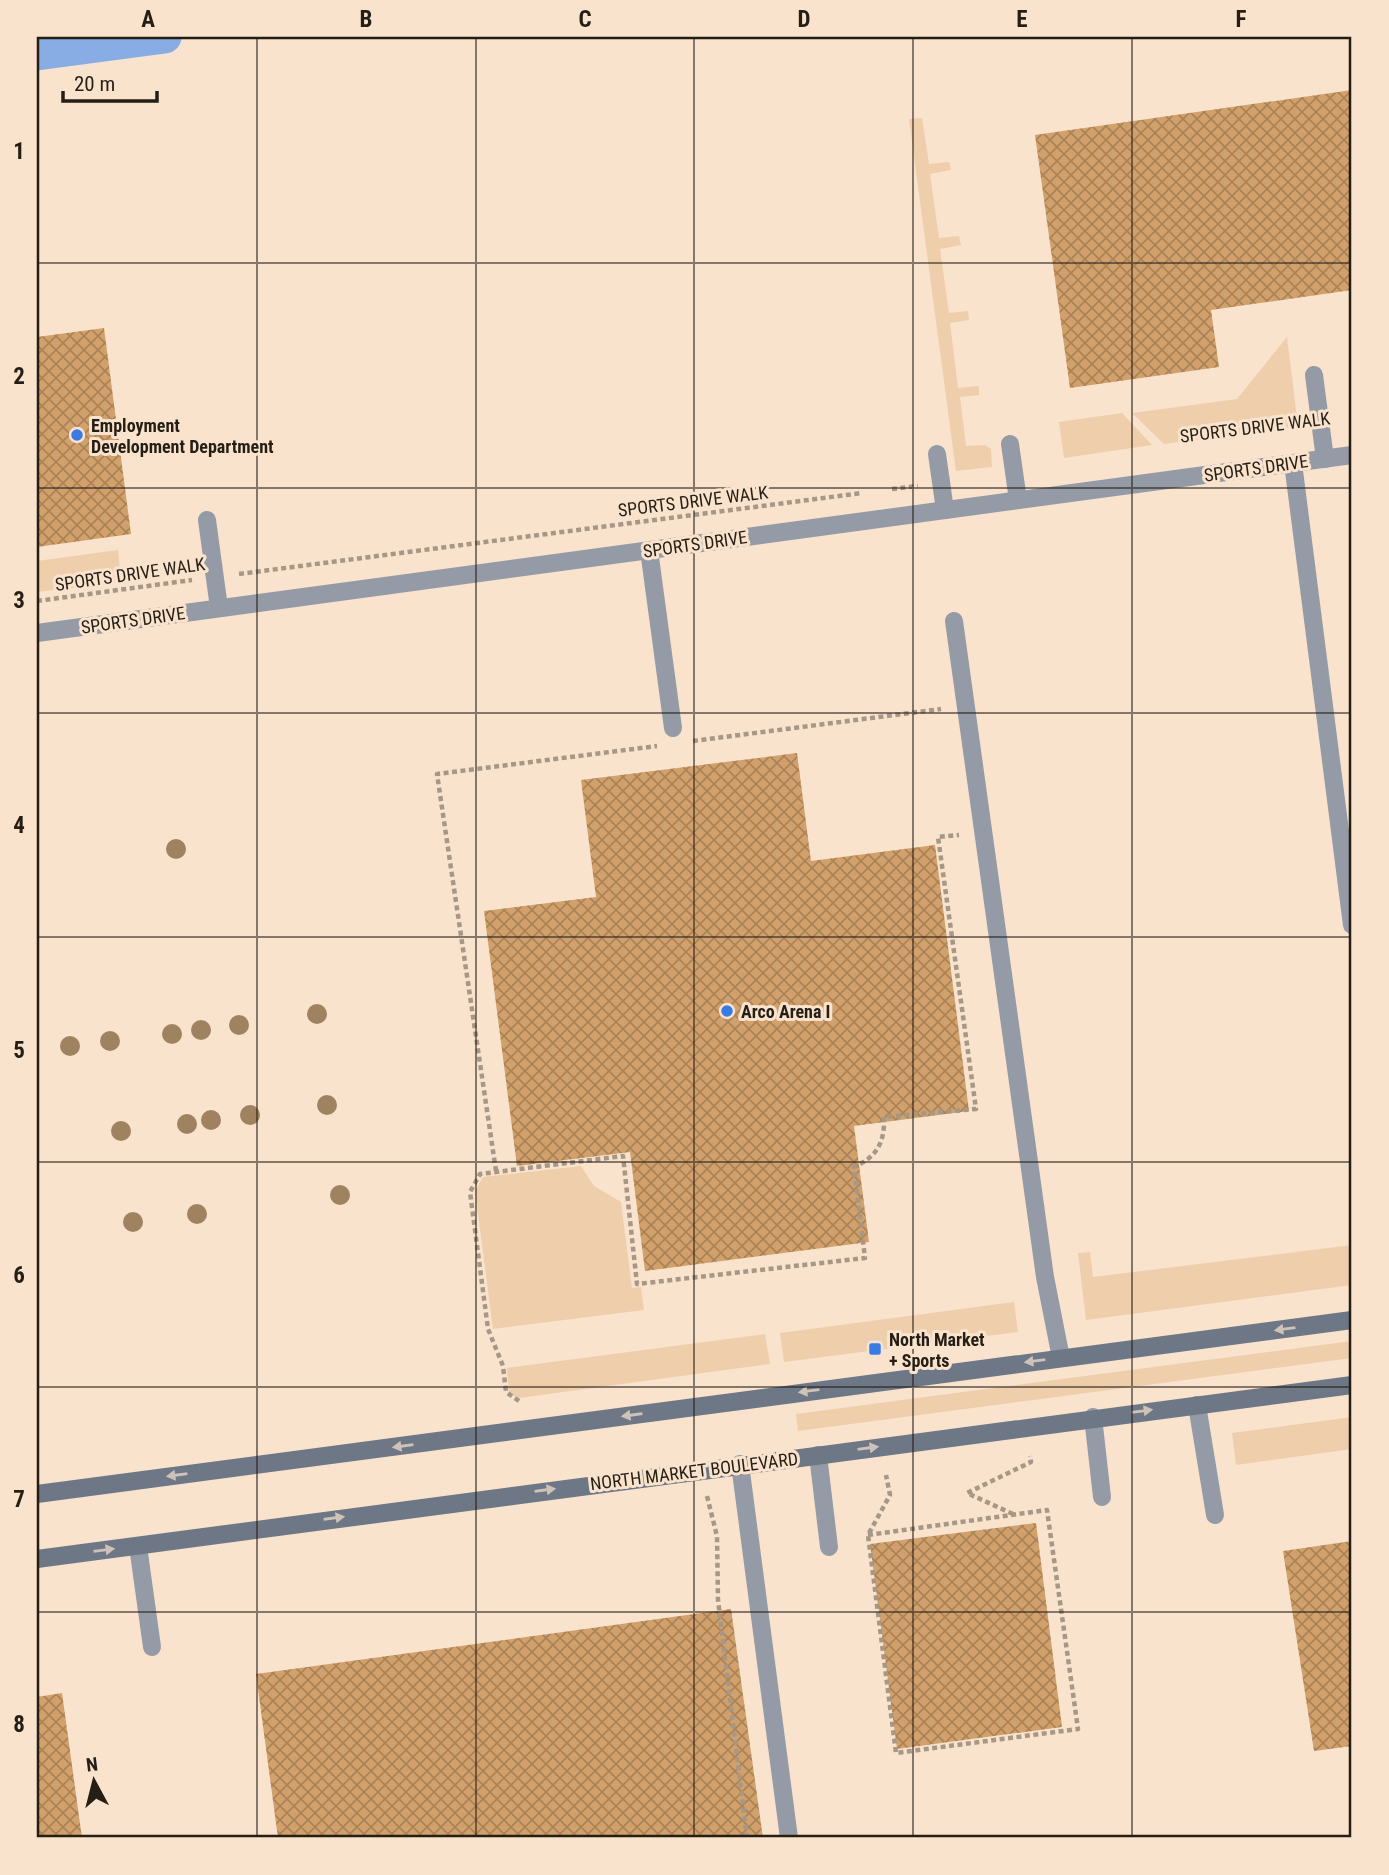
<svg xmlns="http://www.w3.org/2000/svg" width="1389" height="1875" font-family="'Roboto Condensed',sans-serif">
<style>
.green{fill:#efceac}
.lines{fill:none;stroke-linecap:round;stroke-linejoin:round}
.canal{stroke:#88ade5;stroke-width:33}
.building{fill:url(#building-cross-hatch)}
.path{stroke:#a79786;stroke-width:4.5;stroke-dasharray:5 3.5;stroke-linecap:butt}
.service{stroke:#959ba6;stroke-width:18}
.minor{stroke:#959ba6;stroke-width:18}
.secondary{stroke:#6d7786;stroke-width:18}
.tree{fill:#9f8361}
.oneway{fill:#cfc3b8}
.grid{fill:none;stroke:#251e15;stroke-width:2;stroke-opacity:0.55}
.poi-dot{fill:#347ce9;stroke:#f9e3cd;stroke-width:2.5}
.labels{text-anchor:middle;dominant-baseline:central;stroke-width:6;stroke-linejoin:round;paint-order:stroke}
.poi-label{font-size:18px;font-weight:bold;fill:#251e15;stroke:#f9e3cd;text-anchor:start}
.street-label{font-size:18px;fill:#251e15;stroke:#f9e3cd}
.neatline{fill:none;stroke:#251e15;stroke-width:2.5}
.grid-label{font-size:23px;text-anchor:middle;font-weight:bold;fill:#251e15}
</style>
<defs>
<pattern id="building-cross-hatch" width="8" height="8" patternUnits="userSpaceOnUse" patternTransform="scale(1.75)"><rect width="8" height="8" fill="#d2a16b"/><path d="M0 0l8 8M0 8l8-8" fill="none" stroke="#aa8357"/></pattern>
</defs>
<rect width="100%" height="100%" fill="#f9e3cd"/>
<!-- green -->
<g class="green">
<polygon points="922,118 929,164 949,162 951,170 930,174 939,238 959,236 961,245 940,249 949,313 968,311 969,320 950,323 958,388 979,386 979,395 960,397 966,446 985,445 991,449 992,467 956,471 909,119"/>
<polygon points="1287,337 1298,426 1164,444 1132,413 1237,399"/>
<polygon points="1122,413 1152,445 1064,458 1059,422"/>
<polygon points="118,550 121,582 37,592 37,561"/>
<polygon points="581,1166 594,1186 621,1202 632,1288 641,1287 644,1310 493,1329 475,1191 483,1177"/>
<polygon points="1352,1245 1352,1285 1086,1320 1078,1253 1090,1252 1093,1277"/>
<polygon points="1014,1302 1018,1332 784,1362 780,1333"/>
<polygon points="765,1334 770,1364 519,1398 509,1394 507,1368"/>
<polygon points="1352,1341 1352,1358 798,1431 796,1414"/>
<polygon points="1352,1417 1352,1449 1236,1465 1232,1433"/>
</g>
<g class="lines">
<!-- canal -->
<polyline class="canal" points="37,54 165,37"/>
</g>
<!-- building -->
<g class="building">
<polygon points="1352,90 1352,290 1211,310 1219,367 1070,388 1035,135"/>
<polygon points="104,328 131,534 37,547 37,337"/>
<polygon points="797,753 811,861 935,845 969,1111 854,1126 869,1242 645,1271 630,1152 517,1166 484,911 596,897 581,780"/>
<polygon points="1036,1523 1062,1727 897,1749 870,1544"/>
<polygon points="1352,1541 1352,1746 1314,1751 1283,1551"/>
<polygon points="731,1609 763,1838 278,1838 256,1674"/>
<polygon points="62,1693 82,1838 37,1838 37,1697"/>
</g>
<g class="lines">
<!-- path -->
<g class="path">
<polyline points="892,489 918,486"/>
<polyline points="239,574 862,493"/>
<polyline points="37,601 192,580"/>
<polyline points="693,741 941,709"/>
<polyline points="496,1171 437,774 657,746"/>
<path d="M 519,1401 L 506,1392 L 503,1366 L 488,1329 L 470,1192 L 480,1174 L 623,1156 L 637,1284 L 865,1258 L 854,1167 C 877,1157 885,1142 884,1117 L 976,1109 L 938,837 L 959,835"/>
<polyline points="707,1496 717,1536 718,1600 747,1838"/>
<polyline points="1013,1514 967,1493 1031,1462 1030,1456"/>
<polyline points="868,1535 1047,1510 1078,1729 896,1753 868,1535 890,1495 886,1475"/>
</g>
<!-- service -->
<g class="service">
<polyline points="1314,375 1325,459"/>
<polyline points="1010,444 1018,500"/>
<polyline points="937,454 945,510"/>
<polyline points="1293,463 1352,925"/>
<polyline points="207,520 219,608"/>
<polyline points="649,550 673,728"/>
<polyline points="954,621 1045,1277 1061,1358"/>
<polyline points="1197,1405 1215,1515"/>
<polyline points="1093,1417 1102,1497"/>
<polyline points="818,1455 829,1547"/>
<polyline points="740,1464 789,1838"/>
<polyline points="138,1546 152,1647"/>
</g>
<!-- minor -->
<polyline class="minor" points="37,633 1352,455"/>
<!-- secondary -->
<g class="secondary">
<polyline points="37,1494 1352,1320"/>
<polyline points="37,1559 1352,1385"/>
</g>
</g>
<!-- trees -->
<g class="tree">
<circle cx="176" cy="849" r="10"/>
<circle cx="317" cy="1014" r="10"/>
<circle cx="239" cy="1025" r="10"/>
<circle cx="201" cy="1030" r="10"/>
<circle cx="172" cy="1034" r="10"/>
<circle cx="110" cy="1041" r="10"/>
<circle cx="70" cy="1046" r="10"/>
<circle cx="327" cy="1105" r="10"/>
<circle cx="250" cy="1115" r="10"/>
<circle cx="211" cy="1120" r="10"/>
<circle cx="187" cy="1124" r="10"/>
<circle cx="121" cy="1131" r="10"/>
<circle cx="340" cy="1195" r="10"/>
<circle cx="197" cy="1214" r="10"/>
<circle cx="133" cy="1222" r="10"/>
</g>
<!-- one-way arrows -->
<defs><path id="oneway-solid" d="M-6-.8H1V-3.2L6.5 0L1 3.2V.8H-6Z" transform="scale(1.75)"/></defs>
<g class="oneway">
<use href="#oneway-solid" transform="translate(1285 1329) rotate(173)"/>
<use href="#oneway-solid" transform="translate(1035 1361) rotate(173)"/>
<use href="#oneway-solid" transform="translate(809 1391) rotate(173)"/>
<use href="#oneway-solid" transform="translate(1142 1411) rotate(-7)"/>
<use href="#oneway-solid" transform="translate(632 1415) rotate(172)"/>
<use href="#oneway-solid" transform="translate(403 1446) rotate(172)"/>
<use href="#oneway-solid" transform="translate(868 1448) rotate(-8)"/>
<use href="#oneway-solid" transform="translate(177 1475) rotate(172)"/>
<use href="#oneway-solid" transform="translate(545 1490) rotate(-8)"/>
<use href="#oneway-solid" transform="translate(334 1518) rotate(-8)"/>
<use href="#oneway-solid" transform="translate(104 1550) rotate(-7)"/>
</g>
<!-- grid -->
<path class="grid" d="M 257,37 L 257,1838M 476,37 L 476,1838M 694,37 L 694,1838M 913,37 L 913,1838M 1132,37 L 1132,1838M 37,263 L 1352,263M 37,488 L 1352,488M 37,713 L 1352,713M 37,937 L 1352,937M 37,1162 L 1352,1162M 37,1387 L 1352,1387M 37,1612 L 1352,1612"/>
<!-- markers -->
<g class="poi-dot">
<circle cx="77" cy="435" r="7"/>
<circle cx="727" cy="1011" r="7"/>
<rect x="868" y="1342" width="14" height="14" rx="3.5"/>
</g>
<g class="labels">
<!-- poi labels -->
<g class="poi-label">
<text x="91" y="425">Employment<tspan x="91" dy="21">Development Department</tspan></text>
<text x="741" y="1011">Arco Arena I</text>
<text x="889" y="1339">North Market<tspan x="889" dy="21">+ Sports</tspan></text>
</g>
<!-- street labels -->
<g class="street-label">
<text transform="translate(1255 427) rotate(-7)">SPORTS DRIVE WALK</text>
<text transform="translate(1256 468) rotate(-8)">SPORTS DRIVE</text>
<text transform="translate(693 501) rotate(-7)">SPORTS DRIVE WALK</text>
<text transform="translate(695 544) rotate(-8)">SPORTS DRIVE</text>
<text transform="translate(130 574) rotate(-8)">SPORTS DRIVE WALK</text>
<text transform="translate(133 620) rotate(-8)">SPORTS DRIVE</text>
<text transform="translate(694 1471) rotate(-7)">NORTH MARKET BOULEVARD</text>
</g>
</g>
<!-- border -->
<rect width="1389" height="1875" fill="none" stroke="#f9e3cd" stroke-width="77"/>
<!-- north arrow -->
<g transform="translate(94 1781) rotate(353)" stroke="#f9e3cd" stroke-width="5" paint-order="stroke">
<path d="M0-5L12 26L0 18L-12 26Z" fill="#251e15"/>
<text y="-10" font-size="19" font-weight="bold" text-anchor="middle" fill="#251e15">N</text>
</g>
<!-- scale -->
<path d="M63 91v10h94v-10" fill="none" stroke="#251e15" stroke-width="3.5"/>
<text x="74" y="91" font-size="21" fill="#251e15" stroke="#f9e3cd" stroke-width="5" paint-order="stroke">20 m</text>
<rect x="38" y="38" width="1312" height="1798" class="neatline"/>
<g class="grid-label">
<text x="148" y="27">A</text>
<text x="366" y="27">B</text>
<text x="585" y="27">C</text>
<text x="804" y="27">D</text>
<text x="1022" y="27">E</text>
<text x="1241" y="27">F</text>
<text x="19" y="159">1</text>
<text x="19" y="384">2</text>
<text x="19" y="608">3</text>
<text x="19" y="833">4</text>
<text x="19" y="1058">5</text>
<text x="19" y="1283">6</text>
<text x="19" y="1507">7</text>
<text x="19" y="1732">8</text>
</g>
</svg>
